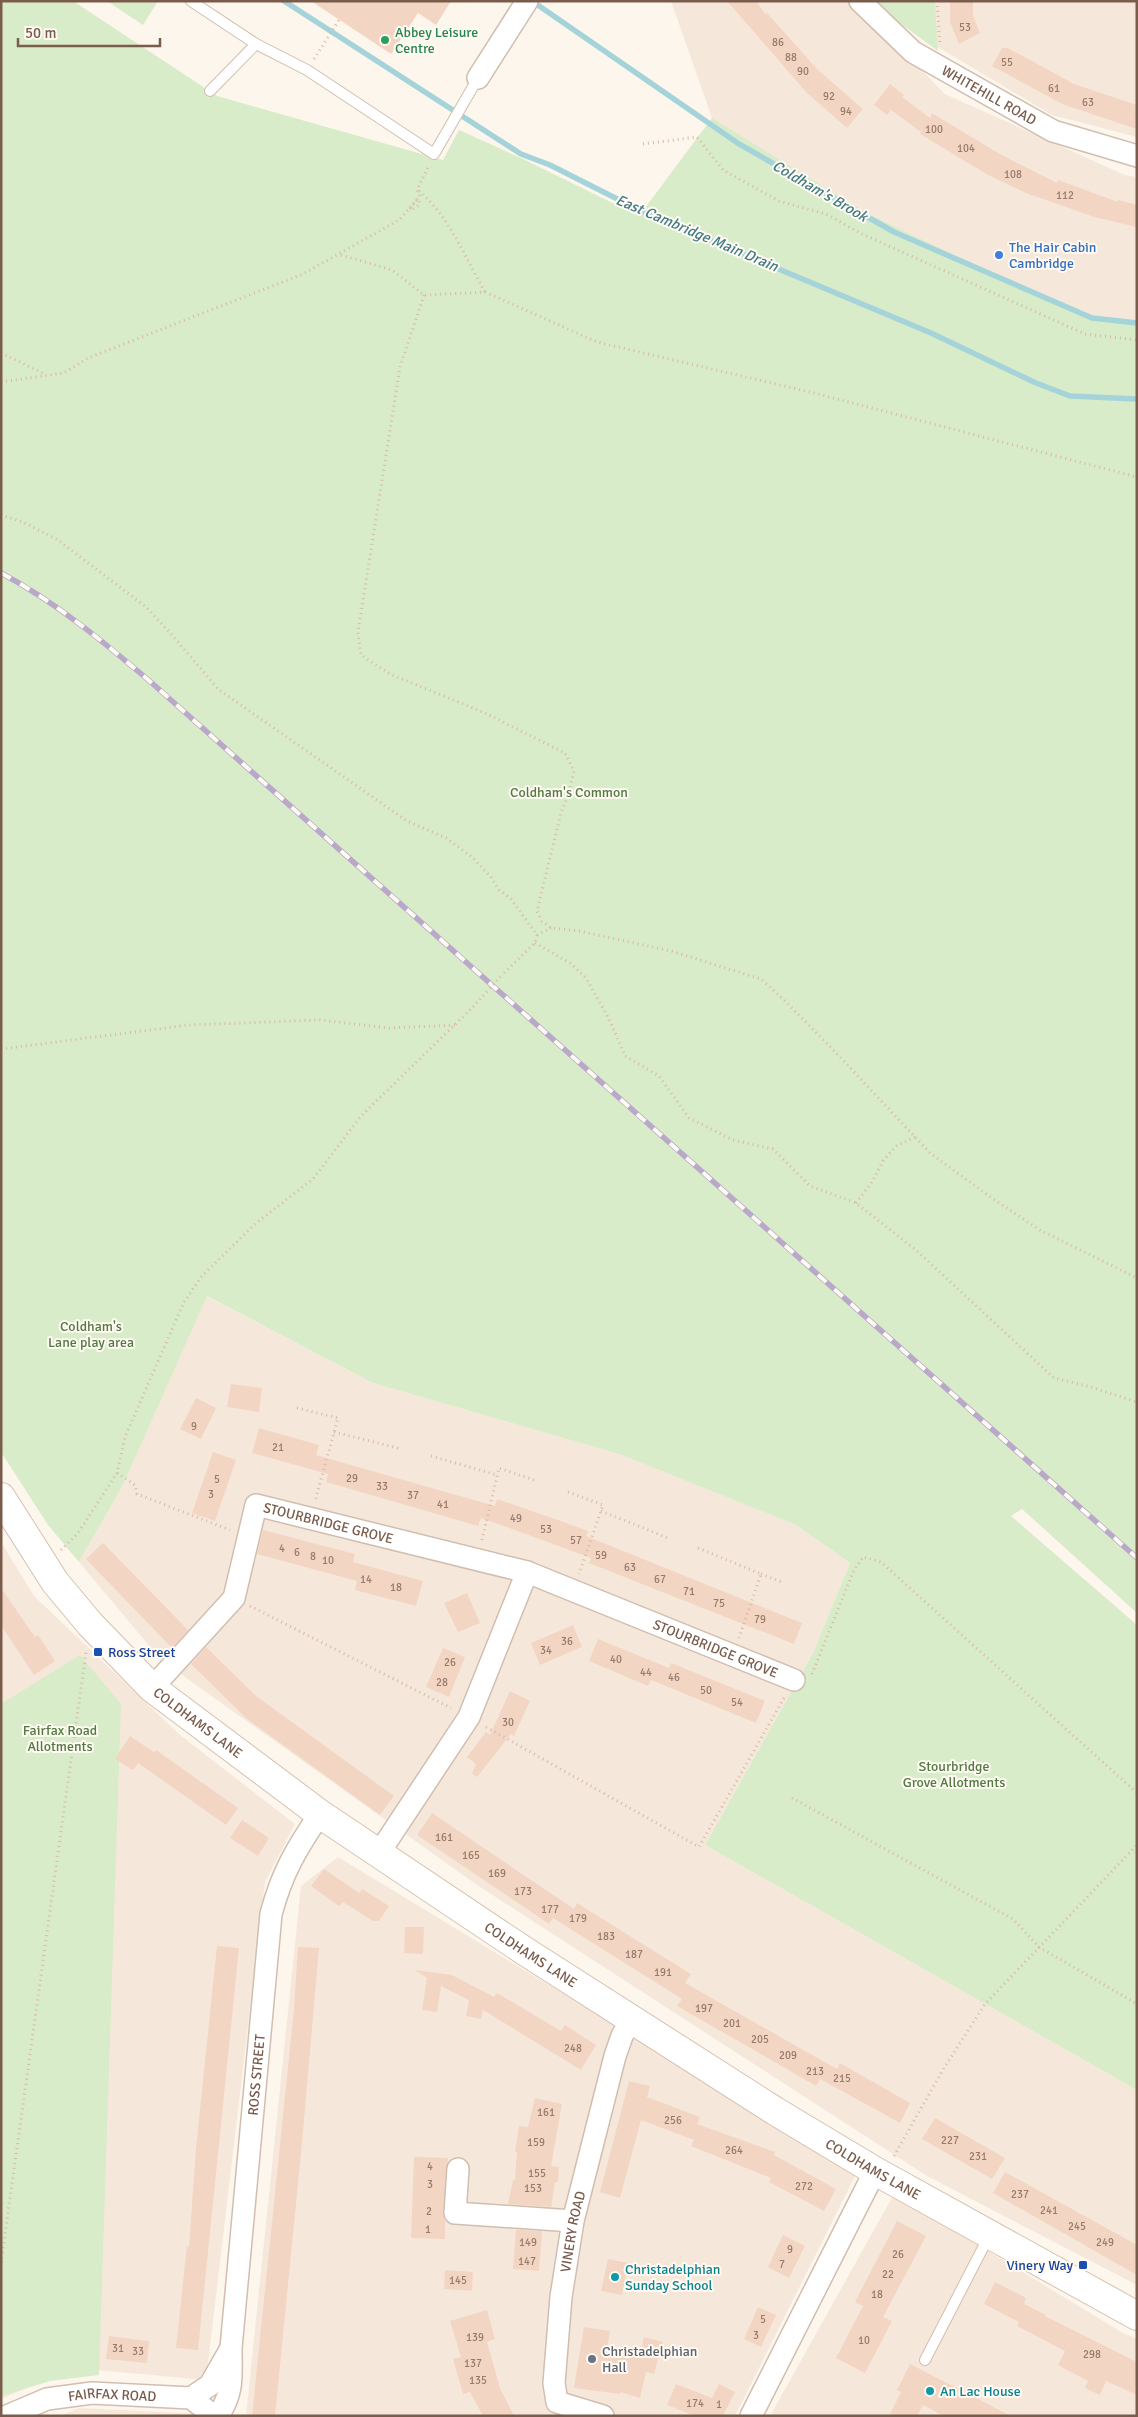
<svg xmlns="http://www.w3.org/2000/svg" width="1138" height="2417" font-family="Signika,sans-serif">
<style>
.residential{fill:#f5e8da}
.green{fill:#d8ecc9}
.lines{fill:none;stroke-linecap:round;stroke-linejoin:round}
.stream{stroke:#a5d3da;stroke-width:5.5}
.building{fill:#f3d5c3}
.lane-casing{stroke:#d1beb0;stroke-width:12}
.street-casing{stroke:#d1beb0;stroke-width:24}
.secondary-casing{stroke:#d6c0b0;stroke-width:30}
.path{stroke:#d9b8a5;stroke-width:3;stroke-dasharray:1 4;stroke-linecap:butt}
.lane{stroke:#fff;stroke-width:10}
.street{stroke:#fff;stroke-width:21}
.secondary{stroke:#fff;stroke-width:28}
.rail-casing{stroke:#b9a8c9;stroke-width:5.5}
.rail{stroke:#fffaf3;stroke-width:4;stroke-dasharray:11;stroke-linecap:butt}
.path-bridge{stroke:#d9b8a5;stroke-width:3;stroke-dasharray:1 4;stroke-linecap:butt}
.leisure-dot{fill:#2e9e5b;stroke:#fffaf3;stroke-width:2}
.shop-dot{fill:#3f7fe0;stroke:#fffaf3;stroke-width:2}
.transit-dot{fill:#1a4fb4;stroke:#fffaf3;stroke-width:2}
.culture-dot{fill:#0f9aa8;stroke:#fffaf3;stroke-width:2}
.worship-dot{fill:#6b7280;stroke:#fffaf3;stroke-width:2}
.labels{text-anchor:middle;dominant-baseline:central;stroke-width:4;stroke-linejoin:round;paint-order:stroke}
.number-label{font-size:11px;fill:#987a6a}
.leisure-label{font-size:14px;fill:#27864d;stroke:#fffaf3;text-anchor:start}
.street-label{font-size:14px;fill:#7a5c4d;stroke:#fffaf3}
.shop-label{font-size:14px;fill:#366cbe;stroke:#fffaf3;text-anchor:start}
.park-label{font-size:14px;fill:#537a41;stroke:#fffaf3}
.transit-label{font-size:14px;fill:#164399;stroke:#fffaf3;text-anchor:start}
.culture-label{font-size:14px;fill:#0d838f;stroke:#fffaf3;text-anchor:start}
.worship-label{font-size:14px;fill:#5b616d;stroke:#fffaf3;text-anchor:start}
.water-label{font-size:15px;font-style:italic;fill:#437c86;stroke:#fffaf3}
</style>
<rect width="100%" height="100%" fill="#fdf6ec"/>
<!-- residential -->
<g class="residential">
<polygon points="671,1 854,1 945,94 1125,175 1137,177 1137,336 1085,329 855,225 712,118"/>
<polygon points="934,1 1137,1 1137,137 1052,115 936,46"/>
<polygon points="206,1296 373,1383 619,1454 796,1525 850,1563 813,1653 705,1845 1137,2090 1137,2285 927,2176 477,1885 161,1660 79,1562 122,1487"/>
<polygon points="1,1542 34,1596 180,1735 295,1824 265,1882 206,2380 74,2368 1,2399"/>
<polygon points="338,1857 857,2172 735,2416 246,2416 301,1886"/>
<polygon points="894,2194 1123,2333 1137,2339 1137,2416 770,2416"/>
<polygon points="79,2408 202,2414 201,2416 60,2416"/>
</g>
<!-- green -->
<g class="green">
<polygon points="1,1 73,1 217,96 443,160 459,130 521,158 639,216 712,118 866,213 1085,317 1137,323 1137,1613 1022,1509 1011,1516 1137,1625 1137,2090 705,1845 813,1653 850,1563 796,1525 619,1454 373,1383 207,1296 122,1487 79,1562 48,1525 1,1452"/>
<polygon points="107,1 158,1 143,25"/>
<polygon points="872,1 935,1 938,51 874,4"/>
<polygon points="80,1655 121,1704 99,2375 50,2381 1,2396 1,1704"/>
</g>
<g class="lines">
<!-- stream -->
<g class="stream">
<polyline points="284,1 521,154 550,165 641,211 931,333 1036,383 1070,396 1137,399"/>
<polyline points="532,1 739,144 894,232 1092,318 1137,323"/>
</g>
</g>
<!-- building -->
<g class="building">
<polygon points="311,1 451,1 436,25 418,13 391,54"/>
<polygon points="727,1 756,1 766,15 767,13 818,70 863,109 847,128 806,92"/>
<polygon points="950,1 973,1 973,16 980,33 959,44 950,22"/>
<polygon points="1002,48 1008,48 1074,84 1137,105 1137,129 1062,104 992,66"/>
<polygon points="890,84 904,95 902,97 930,118 932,113 998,153 1057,183 1058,180 1118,202 1118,200 1137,205 1137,227 1094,217 1032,195 1032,196 988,175 920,134 921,132 891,110 887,115 874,105"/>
<polygon points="231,1384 262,1388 259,1412 227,1407"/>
<polygon points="196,1398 216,1408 201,1439 180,1429"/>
<polygon points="259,1428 319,1445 316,1455 495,1506 497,1499 558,1520 588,1531 586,1536 802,1623 794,1644 589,1563 591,1558 504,1526 481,1518 478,1526 326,1482 328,1474 252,1453"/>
<polygon points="213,1452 236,1460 215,1521 192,1513"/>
<polygon points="263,1530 355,1554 353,1562 423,1581 416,1606 355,1590 357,1581 257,1554"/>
<polygon points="103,1543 188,1630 172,1648 86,1559"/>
<polygon points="1,1588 35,1637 38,1635 55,1661 34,1675 1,1625"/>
<polygon points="467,1593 480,1623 458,1632 444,1603"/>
<polygon points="573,1625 582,1647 540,1665 531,1643"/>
<polygon points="598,1639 669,1668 671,1663 765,1701 756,1723 651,1680 648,1686 589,1661"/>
<polygon points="206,1647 256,1696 394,1796 380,1815 247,1719 191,1664"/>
<polygon points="443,1648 465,1657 449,1697 426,1687"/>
<polygon points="510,1691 530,1701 514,1736 511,1734 477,1777 472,1774 476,1764 467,1757 486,1732 490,1735"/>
<polygon points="130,1736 154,1752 156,1750 238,1808 226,1825 138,1763 133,1770 115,1759"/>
<polygon points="432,1813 574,1909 577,1903 691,1974 685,1983 837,2069 840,2063 910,2103 900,2123 820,2079 816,2086 766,2057 677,2006 682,1999 553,1918 549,1924 536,1915 417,1835"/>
<polygon points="242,1820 269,1838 258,1856 230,1838"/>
<polygon points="324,1869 359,1893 362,1889 389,1906 379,1921 373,1921 343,1902 339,1906 311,1886"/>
<polygon points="405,1927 424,1927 423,1954 404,1953"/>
<polygon points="217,1946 239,1948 198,2350 176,2348 187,2246 189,2247 196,2148"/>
<polygon points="298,1947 319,1948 302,2143 275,2416 252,2416 294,2009"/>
<polygon points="415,1970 452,1975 494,1997 497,1993 561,2031 565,2025 596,2045 581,2070 483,2010 481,2019 466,2016 469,2000 441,1986 437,2012 422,2010 427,1978"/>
<polygon points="629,2081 650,2086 647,2097 700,2117 697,2124 775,2152 774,2155 836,2189 824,2211 769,2182 771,2178 691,2146 694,2140 641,2120 620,2198 600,2192"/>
<polygon points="535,2098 562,2104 551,2166 559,2167 558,2182 555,2182 551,2207 508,2204 513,2180 515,2180 517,2152 515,2152 519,2126 528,2127"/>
<polygon points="935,2118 1005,2158 992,2179 922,2139"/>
<polygon points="414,2157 448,2158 443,2212 445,2220 445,2239 411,2238"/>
<polygon points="1005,2172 1137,2245 1137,2275 993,2193"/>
<polygon points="897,2221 926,2236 883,2317 892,2321 865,2373 836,2358 863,2306 855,2302"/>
<polygon points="516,2230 542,2231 539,2271 513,2269"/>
<polygon points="783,2235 805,2246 789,2278 768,2267"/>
<polygon points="608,2259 628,2263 622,2295 601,2291"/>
<polygon points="445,2270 473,2272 472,2291 444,2289"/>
<polygon points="995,2282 1026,2298 1024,2304 1046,2315 1045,2316 1137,2362 1137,2395 1106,2381 1100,2395 1085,2388 1088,2381 1058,2365 1065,2351 1017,2326 1019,2322 984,2304"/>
<polygon points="758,2307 776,2315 761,2347 744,2339"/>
<polygon points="487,2310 495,2339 487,2342 500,2388 514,2416 483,2416 470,2392 463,2394 453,2359 461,2357 450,2321"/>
<polygon points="584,2327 610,2331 607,2349 640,2354 644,2337 663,2342 654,2374 646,2372 640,2398 620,2392 620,2394 574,2388"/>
<polygon points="109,2336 149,2341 147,2363 106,2359"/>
<polygon points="910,2364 1011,2416 944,2416 923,2405 917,2416 889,2416 901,2392 897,2390"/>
<polygon points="676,2384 712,2398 719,2384 735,2392 723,2416 695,2416 667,2405"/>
</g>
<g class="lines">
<defs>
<g id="lane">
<polyline points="191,1 256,44 307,70 434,154 478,78"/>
<polyline points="210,91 256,44"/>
<polyline points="925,2360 989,2236"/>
</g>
<g id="street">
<path id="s1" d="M 860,1 L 913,52 L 1053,131 L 1137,156"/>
<polyline points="478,78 527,1"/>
<path id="s2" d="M 152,1688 L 234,1598 L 256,1505 L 527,1572 L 794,1680"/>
<polyline points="379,1853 469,1717 527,1572"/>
<polyline points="458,2169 455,2213 573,2221"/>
<polyline points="191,2398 210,2385 230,2350"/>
<path id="s3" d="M 7,2416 L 47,2399 L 92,2393 L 191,2398 L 214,2416"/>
<path id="s4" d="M 218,2416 C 234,2392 231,2376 231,2348 L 271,1914 C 282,1873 296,1849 320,1814"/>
<path id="s5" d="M 603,2416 L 557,2402 L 554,2383 L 561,2297 L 573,2221 L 615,2056 L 622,2036 L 631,2019"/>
<polyline points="751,2416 875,2171"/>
</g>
<g id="secondary">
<path id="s6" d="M 1,1497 L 55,1582 L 90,1624 L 152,1688 L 320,1814 L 523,1950 L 775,2111 L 875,2171 L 1137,2316"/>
</g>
</defs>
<!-- lane casing -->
<use href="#lane" class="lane-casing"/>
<!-- street casing -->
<use href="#street" class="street-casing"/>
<!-- secondary casing -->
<use href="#secondary" class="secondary-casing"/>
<!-- path -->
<g class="path">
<polyline points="937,1 940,45"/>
<polyline points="314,59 339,20"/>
<polyline points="643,144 697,137 723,170 779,201 826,214 862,234 1085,334 1137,340"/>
<path d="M 419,191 C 449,216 466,259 485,292"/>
<polyline points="410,209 418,198"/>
<polyline points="413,209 419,205 420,198"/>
<polyline points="341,255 392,270 424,295 485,292 597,342 814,393 1137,477"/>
<polyline points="424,295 400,367 358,632 361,655 390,674 485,713 565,753 574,771 568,796 561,813 537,911 542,921 551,928 579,931 671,951 761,979 785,1001 842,1059 930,1153 989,1196 1038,1229 1137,1278"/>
<polyline points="1,353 43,373"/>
<polyline points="1,382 64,373 88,358 303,274 399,220 420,196 417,190 429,165"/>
<polyline points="1,515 23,522 58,540 146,607 173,636 218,689 407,821 446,838 472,857 491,877 499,890 511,899 537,935 535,943 502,975"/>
<polyline points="537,935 551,928"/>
<polyline points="535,943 570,963 586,978 609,1019 625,1056 659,1076 689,1118 733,1140 773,1149 810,1186 856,1203 917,1251 1054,1378 1087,1386 1137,1402"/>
<polyline points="1,1049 189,1025 320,1020 389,1028 456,1025"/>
<polyline points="856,1203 872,1182 883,1161 896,1146 915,1137"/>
<polyline points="297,1408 338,1418 315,1501"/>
<polyline points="334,1432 402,1449"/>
<polyline points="431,1456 497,1475"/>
<polyline points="117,1473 135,1485 137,1494 230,1530"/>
<polyline points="568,1492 603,1505 579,1574"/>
<polyline points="601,1511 668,1538"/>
<polyline points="482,1540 499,1468 537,1481"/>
<polyline points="698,1548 761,1574 739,1638"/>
<polyline points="61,1550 78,1533 117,1473 125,1437 183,1304 201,1277 255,1224 313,1179 361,1116 473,1007"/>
<polyline points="761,1574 782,1582"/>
<polyline points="250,1606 451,1708"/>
<polyline points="812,1674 853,1572 863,1557 881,1562 1137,1793"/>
<polyline points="486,1727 699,1847 784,1698"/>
<polyline points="792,1798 1013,1919 1039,1947 1137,2004"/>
<polyline points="894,2156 944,2068 985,2004 1137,1845"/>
<polyline points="1,2263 86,1652"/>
</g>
<!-- lane -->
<use href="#lane" class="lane"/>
<!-- street -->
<use href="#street" class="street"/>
<!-- secondary -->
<use href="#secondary" class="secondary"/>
<defs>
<path id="rail" d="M 1,573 C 57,603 105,643 153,684 L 1137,1558"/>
</defs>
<!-- rail casing -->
<use href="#rail" class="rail-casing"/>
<!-- rail -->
<use href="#rail" class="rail"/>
<!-- path-bridge -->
<polyline class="path-bridge" points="473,1007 502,975"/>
</g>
<!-- markers -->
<circle class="leisure-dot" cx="385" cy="40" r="5"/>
<circle class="shop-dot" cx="999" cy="255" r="5"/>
<g class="transit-dot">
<rect x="93" y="1647" width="10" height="10" rx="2.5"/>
<rect x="1078" y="2260" width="10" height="10" rx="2.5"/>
</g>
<g class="culture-dot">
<circle cx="615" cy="2277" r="5"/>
<circle cx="930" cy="2391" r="5"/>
</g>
<circle class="worship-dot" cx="592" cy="2359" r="5"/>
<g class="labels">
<!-- number labels -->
<g class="number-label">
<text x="965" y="27">53</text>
<text x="778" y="42">86</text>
<text x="791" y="57">88</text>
<text x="1007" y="62">55</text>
<text x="803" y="71">90</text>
<text x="1054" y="88">61</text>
<text x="829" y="96">92</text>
<text x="1088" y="102">63</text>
<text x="846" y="111">94</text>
<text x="934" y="129">100</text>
<text x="966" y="148">104</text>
<text x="1013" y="174">108</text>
<text x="1065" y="195">112</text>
<text x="194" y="1426">9</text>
<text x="278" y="1447">21</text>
<text x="352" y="1478">29</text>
<text x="217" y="1479">5</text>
<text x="382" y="1486">33</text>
<text x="211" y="1494">3</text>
<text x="413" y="1495">37</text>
<text x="443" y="1504">41</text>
<text x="516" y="1518">49</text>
<text x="546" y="1529">53</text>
<text x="576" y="1540">57</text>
<text x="282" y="1548">4</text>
<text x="297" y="1552">6</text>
<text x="601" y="1555">59</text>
<text x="313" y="1556">8</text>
<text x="328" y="1560">10</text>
<text x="630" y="1567">63</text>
<text x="366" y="1579">14</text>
<text x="660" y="1579">67</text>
<text x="396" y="1587">18</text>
<text x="689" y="1591">71</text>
<text x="719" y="1603">75</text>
<text x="760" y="1619">79</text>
<text x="567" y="1641">36</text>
<text x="546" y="1650">34</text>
<text x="616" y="1659">40</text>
<text x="450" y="1662">26</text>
<text x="646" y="1672">44</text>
<text x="674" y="1677">46</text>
<text x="442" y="1682">28</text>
<text x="706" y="1690">50</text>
<text x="737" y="1702">54</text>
<text x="508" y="1722">30</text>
<text x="444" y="1837">161</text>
<text x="471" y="1855">165</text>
<text x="497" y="1873">169</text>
<text x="523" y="1891">173</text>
<text x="550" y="1909">177</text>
<text x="578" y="1918">179</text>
<text x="606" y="1936">183</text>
<text x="634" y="1954">187</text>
<text x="663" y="1972">191</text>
<text x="704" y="2008">197</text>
<text x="732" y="2023">201</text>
<text x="760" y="2039">205</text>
<text x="573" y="2048">248</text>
<text x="788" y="2055">209</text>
<text x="815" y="2071">213</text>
<text x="842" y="2078">215</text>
<text x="546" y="2112">161</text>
<text x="673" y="2120">256</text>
<text x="950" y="2140">227</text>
<text x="536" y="2142">159</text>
<text x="734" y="2150">264</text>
<text x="978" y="2156">231</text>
<text x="430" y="2166">4</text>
<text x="537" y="2173">155</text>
<text x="430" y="2184">3</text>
<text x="804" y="2186">272</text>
<text x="533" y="2188">153</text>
<text x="1020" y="2194">237</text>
<text x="1049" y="2210">241</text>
<text x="429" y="2211">2</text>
<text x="1077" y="2226">245</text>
<text x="428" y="2229">1</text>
<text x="528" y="2242">149</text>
<text x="1105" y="2242">249</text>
<text x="790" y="2249">9</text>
<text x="898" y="2254">26</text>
<text x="527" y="2261">147</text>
<text x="782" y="2264">7</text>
<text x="888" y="2274">22</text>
<text x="458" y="2280">145</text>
<text x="877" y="2294">18</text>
<text x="763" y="2319">5</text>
<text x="756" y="2335">3</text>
<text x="475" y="2337">139</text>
<text x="864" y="2340">10</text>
<text x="118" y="2348">31</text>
<text x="138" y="2351">33</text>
<text x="1092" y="2354">298</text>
<text x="473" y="2363">137</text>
<text x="478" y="2380">135</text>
<text x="695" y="2403">174</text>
<text x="719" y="2404">1</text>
</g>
<!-- leisure labels -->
<g class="leisure-label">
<text x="395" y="32">Abbey Leisure<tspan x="395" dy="16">Centre</tspan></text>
</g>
<!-- street labels -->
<g class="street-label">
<text stroke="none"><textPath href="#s1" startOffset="161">WHITEHILL ROAD</textPath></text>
<text stroke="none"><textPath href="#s2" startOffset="292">STOURBRIDGE GROVE</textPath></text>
<text stroke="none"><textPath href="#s2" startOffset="700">STOURBRIDGE GROVE</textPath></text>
<text stroke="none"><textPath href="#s6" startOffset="302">COLDHAMS LANE</textPath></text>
<text stroke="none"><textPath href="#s6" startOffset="708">COLDHAMS LANE</textPath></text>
<text stroke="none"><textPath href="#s4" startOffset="345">ROSS STREET</textPath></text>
<text stroke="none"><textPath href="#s6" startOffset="1112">COLDHAMS LANE</textPath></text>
<text stroke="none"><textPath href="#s5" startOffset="220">VINERY ROAD</textPath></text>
<text stroke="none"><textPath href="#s3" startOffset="109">FAIRFAX ROAD</textPath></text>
</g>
<!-- shop labels -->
<g class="shop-label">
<text x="1009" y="247">The Hair Cabin<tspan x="1009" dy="16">Cambridge</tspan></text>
</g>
<!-- park labels -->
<g class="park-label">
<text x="569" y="792">Coldham's Common</text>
<text x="91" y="1326">Coldham's<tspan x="91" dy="16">Lane play area</tspan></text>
<text x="60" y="1730">Fairfax Road<tspan x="60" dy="16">Allotments</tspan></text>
<text x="954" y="1766">Stourbridge<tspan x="954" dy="16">Grove Allotments</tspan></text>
</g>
<!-- transit labels -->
<g class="transit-label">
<text x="108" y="1652">Ross Street</text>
<text x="1073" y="2265" text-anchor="end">Vinery Way</text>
</g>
<!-- culture labels -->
<g class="culture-label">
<text x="625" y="2269">Christadelphian<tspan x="625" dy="16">Sunday School</tspan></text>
<text x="940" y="2391">An Lac House</text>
</g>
<!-- worship labels -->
<g class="worship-label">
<text x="602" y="2351">Christadelphian<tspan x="602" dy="16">Hall</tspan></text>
</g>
<!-- water labels -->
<g class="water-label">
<text transform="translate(820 191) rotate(30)">Coldham's Brook</text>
<text transform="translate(697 233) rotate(23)">East Cambridge Main Drain</text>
</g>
</g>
<!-- border -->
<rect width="1138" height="2417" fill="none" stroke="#7a5c4d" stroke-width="5"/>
<!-- scale -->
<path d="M18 38v8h142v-8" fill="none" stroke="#7a5c4d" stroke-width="2.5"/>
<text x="25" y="38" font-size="15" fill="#7a5c4d" stroke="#fffaf3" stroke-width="4" paint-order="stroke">50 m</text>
</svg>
